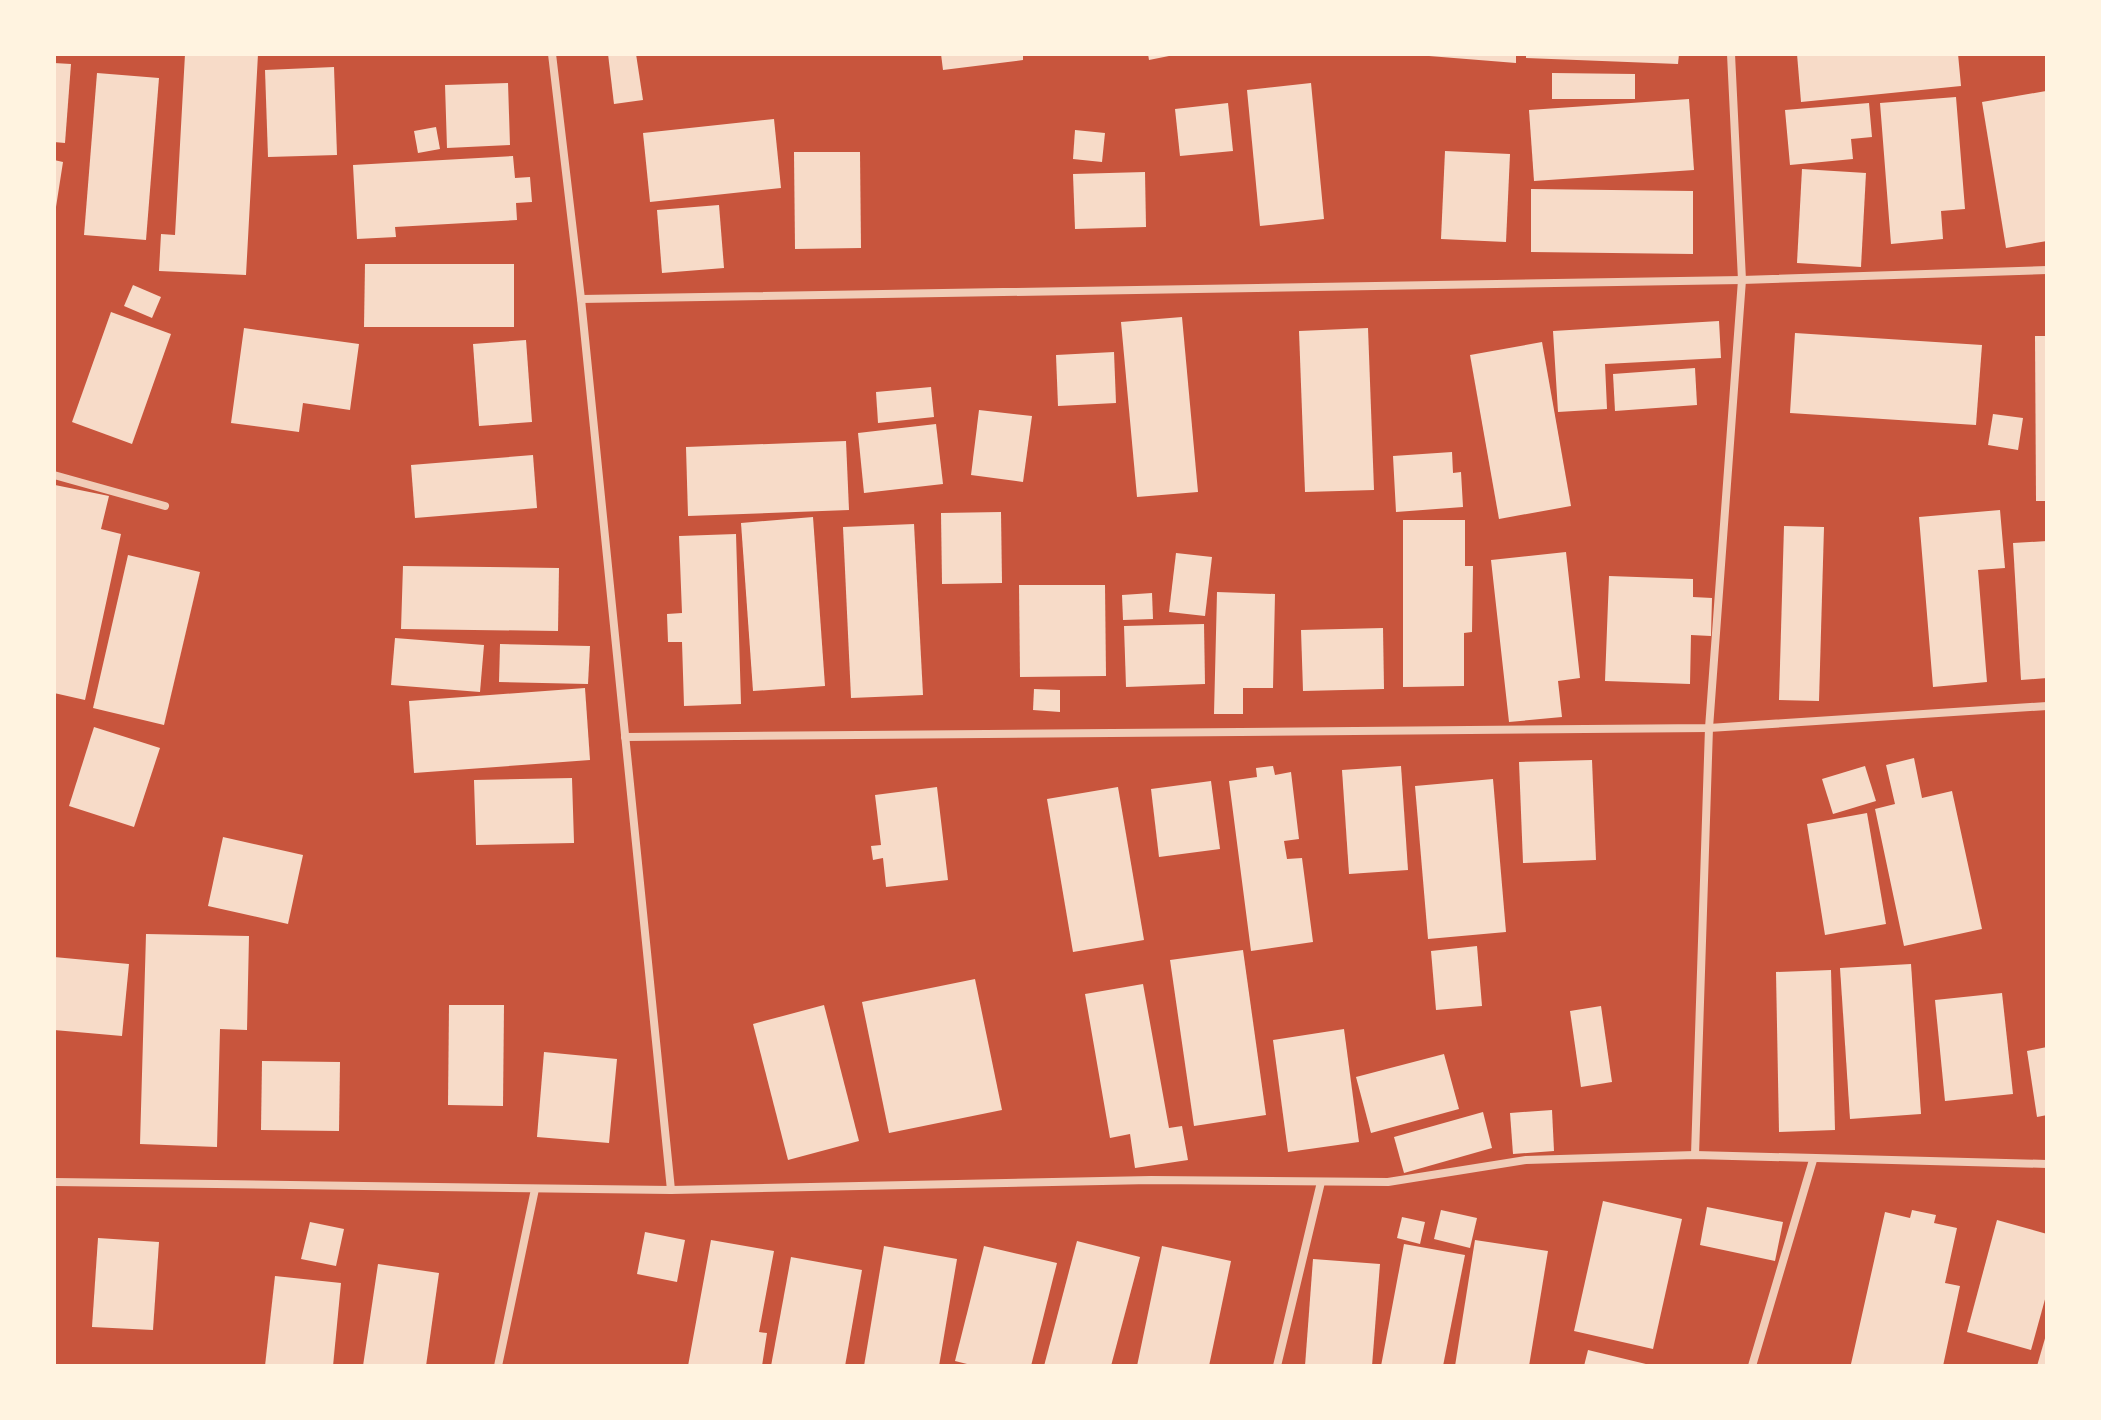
<svg xmlns="http://www.w3.org/2000/svg" width="2101" height="1420" font-family="Lato,sans-serif">
<style>
.building{fill:#f7dbc8}
.lines{fill:none;stroke-linecap:round;stroke-linejoin:round}
.minor{stroke:#f1ccb7;stroke-width:8}
</style>
<rect width="100%" height="100%" fill="#c8553d"/>
<!-- building -->
<g class="building">
<polygon points="185,54 258,54 246,275 159,271 161,234 175,235"/>
<polygon points="608,54 636,54 643,100 614,104"/>
<polygon points="941,54 1023,54 1023,60 943,70"/>
<polygon points="1148,54 1173,54 1174,55 1149,60"/>
<polygon points="1429,54 1516,54 1516,63 1429,56"/>
<polygon points="1526,54 1679,54 1678,64 1526,58"/>
<polygon points="1797,54 1958,54 1961,86 1801,102"/>
<polygon points="54,63 71,64 65,143 54,142"/>
<polygon points="334,67 337,155 268,157 265,70"/>
<polygon points="97,73 159,78 146,240 84,235"/>
<polygon points="1552,73 1635,74 1635,99 1552,99"/>
<polygon points="508,83 510,145 447,148 445,85"/>
<polygon points="1311,83 1324,219 1260,226 1247,90"/>
<polygon points="2046,91 2047,241 2006,248 1982,102"/>
<polygon points="1956,97 1965,209 1941,211 1943,239 1891,244 1880,103"/>
<polygon points="1689,99 1694,170 1534,181 1529,110"/>
<polygon points="1228,103 1233,151 1180,156 1175,109"/>
<polygon points="1869,103 1872,137 1851,139 1853,159 1790,165 1785,110"/>
<polygon points="774,119 781,188 650,202 643,133"/>
<polygon points="436,127 440,149 418,153 414,131"/>
<polygon points="1075,130 1105,133 1102,162 1073,159"/>
<polygon points="1445,151 1510,154 1506,242 1441,239"/>
<polygon points="794,152 860,152 861,248 795,249"/>
<polygon points="513,156 515,178 530,177 532,202 516,203 517,220 395,227 396,237 357,239 353,165"/>
<polygon points="54,160 63,162 56,207 54,207"/>
<polygon points="1802,169 1866,173 1861,267 1797,263"/>
<polygon points="1145,172 1146,227 1075,229 1073,174"/>
<polygon points="1531,189 1693,191 1693,254 1531,252"/>
<polygon points="719,205 724,268 662,273 657,210"/>
<polygon points="365,264 514,264 514,327 364,327"/>
<polygon points="133,285 161,297 152,318 124,306"/>
<polygon points="111,312 171,334 132,444 72,422"/>
<polygon points="1182,317 1198,492 1137,497 1121,322"/>
<polygon points="1719,321 1721,358 1605,364 1607,409 1558,412 1553,331"/>
<polygon points="244,328 359,344 350,410 303,403 299,432 231,423"/>
<polygon points="1368,328 1374,490 1305,492 1299,331"/>
<polygon points="1795,333 1982,345 1976,425 1790,413"/>
<polygon points="2035,336 2047,336 2047,501 2036,501"/>
<polygon points="526,340 532,422 479,426 473,344"/>
<polygon points="1542,342 1571,506 1499,519 1470,355"/>
<polygon points="1114,352 1116,403 1058,406 1056,355"/>
<polygon points="1695,368 1697,405 1615,411 1613,374"/>
<polygon points="931,387 934,417 878,423 876,392"/>
<polygon points="979,410 1032,416 1023,482 971,475"/>
<polygon points="1993,414 2023,418 2018,450 1988,445"/>
<polygon points="936,424 943,484 864,493 858,433"/>
<polygon points="846,441 849,510 688,516 686,447"/>
<polygon points="1452,452 1453,473 1461,472 1463,507 1396,512 1393,456"/>
<polygon points="533,455 537,508 415,518 411,465"/>
<polygon points="55,485 109,496 101,529 121,534 85,700 54,693"/>
<polygon points="2000,510 2005,568 1978,570 1987,682 1933,687 1919,517"/>
<polygon points="1001,512 1002,583 942,584 941,513"/>
<polygon points="813,517 825,686 753,691 741,523"/>
<polygon points="1403,520 1465,520 1465,566 1473,566 1472,632 1464,633 1464,686 1403,687"/>
<polygon points="914,524 923,695 851,698 843,527"/>
<polygon points="1784,526 1824,527 1819,701 1779,700"/>
<polygon points="736,534 741,704 684,706 682,642 668,642 667,614 682,613 679,536"/>
<polygon points="2047,541 2047,678 2021,680 2013,543"/>
<polygon points="1566,552 1580,678 1558,681 1562,717 1509,722 1491,560"/>
<polygon points="1176,553 1212,557 1205,616 1169,612"/>
<polygon points="128,555 200,572 164,725 93,708"/>
<polygon points="403,566 559,568 558,631 401,629"/>
<polygon points="1609,576 1693,579 1693,597 1712,598 1711,636 1691,635 1690,684 1605,681"/>
<polygon points="1019,585 1105,585 1106,676 1020,677"/>
<polygon points="1217,592 1275,594 1273,688 1243,688 1243,714 1214,714"/>
<polygon points="1152,593 1153,619 1123,620 1122,595"/>
<polygon points="1204,624 1205,684 1126,687 1124,626"/>
<polygon points="1383,628 1384,689 1303,691 1301,630"/>
<polygon points="395,638 484,645 480,692 391,685"/>
<polygon points="500,644 590,646 588,684 499,682"/>
<polygon points="585,688 590,760 414,773 409,701"/>
<polygon points="1034,689 1060,690 1060,712 1033,710"/>
<polygon points="94,727 160,748 134,827 69,806"/>
<polygon points="1914,758 1922,798 1952,791 1982,929 1904,946 1875,809 1895,804 1886,765"/>
<polygon points="1592,760 1596,860 1523,863 1519,762"/>
<polygon points="1273,766 1275,775 1291,772 1299,839 1284,841 1287,859 1302,858 1313,942 1251,951 1229,781 1257,777 1256,768"/>
<polygon points="1401,766 1408,870 1349,874 1342,770"/>
<polygon points="1865,766 1876,801 1833,814 1822,779"/>
<polygon points="572,778 574,843 476,845 474,780"/>
<polygon points="1493,779 1506,932 1428,939 1415,786"/>
<polygon points="1211,781 1220,849 1159,857 1151,789"/>
<polygon points="937,787 948,880 886,887 883,858 873,860 871,846 881,845 875,795"/>
<polygon points="1118,787 1144,940 1073,952 1047,799"/>
<polygon points="1867,813 1886,924 1825,935 1807,824"/>
<polygon points="223,837 303,855 288,924 208,906"/>
<polygon points="146,934 249,936 247,1030 220,1029 217,1147 140,1144"/>
<polygon points="1477,946 1482,1006 1436,1010 1431,951"/>
<polygon points="1243,950 1266,1115 1194,1126 1170,960"/>
<polygon points="54,957 129,964 122,1036 54,1030"/>
<polygon points="1911,964 1921,1114 1850,1119 1840,968"/>
<polygon points="1831,970 1835,1130 1779,1132 1776,972"/>
<polygon points="975,979 1002,1110 889,1133 862,1002"/>
<polygon points="1143,984 1169,1128 1182,1126 1188,1160 1135,1168 1130,1134 1110,1138 1085,994"/>
<polygon points="2002,993 2013,1094 1945,1101 1935,1000"/>
<polygon points="449,1005 504,1005 503,1106 448,1105"/>
<polygon points="824,1005 859,1141 788,1160 753,1024"/>
<polygon points="1601,1006 1612,1082 1581,1087 1570,1011"/>
<polygon points="1344,1029 1359,1142 1288,1152 1273,1040"/>
<polygon points="2047,1047 2047,1115 2037,1117 2027,1051"/>
<polygon points="544,1052 617,1059 609,1143 537,1137"/>
<polygon points="1444,1054 1459,1109 1371,1133 1356,1077"/>
<polygon points="262,1061 340,1062 339,1131 261,1130"/>
<polygon points="1552,1110 1554,1151 1513,1154 1510,1113"/>
<polygon points="1483,1112 1492,1148 1404,1173 1394,1137"/>
<polygon points="1603,1201 1682,1219 1653,1349 1574,1331"/>
<polygon points="1707,1207 1783,1222 1775,1261 1700,1245"/>
<polygon points="1441,1210 1477,1218 1470,1248 1434,1239"/>
<polygon points="1912,1210 1936,1215 1934,1223 1957,1228 1945,1283 1960,1286 1943,1366 1862,1366 1851,1364 1885,1212 1910,1218"/>
<polygon points="1402,1217 1425,1222 1420,1244 1397,1238"/>
<polygon points="1997,1220 2047,1234 2047,1292 2031,1350 1967,1332"/>
<polygon points="310,1222 344,1229 336,1266 301,1259"/>
<polygon points="645,1232 685,1240 677,1282 637,1274"/>
<polygon points="98,1238 159,1242 153,1330 92,1327"/>
<polygon points="711,1240 774,1251 759,1332 767,1333 762,1366 688,1366"/>
<polygon points="1475,1240 1548,1251 1529,1366 1455,1366"/>
<polygon points="1077,1241 1140,1257 1111,1366 1044,1366"/>
<polygon points="1404,1244 1465,1255 1443,1366 1381,1366"/>
<polygon points="884,1246 957,1259 939,1366 864,1366"/>
<polygon points="984,1246 1057,1263 1031,1366 975,1366 955,1361"/>
<polygon points="1162,1246 1231,1261 1209,1366 1137,1366"/>
<polygon points="791,1257 862,1270 845,1366 771,1366"/>
<polygon points="1313,1259 1380,1264 1372,1366 1305,1366"/>
<polygon points="378,1264 439,1273 426,1366 363,1366"/>
<polygon points="275,1276 341,1283 333,1366 265,1366"/>
<polygon points="2046,1335 2047,1366 2037,1366"/>
<polygon points="1588,1350 1650,1365 1650,1366 1584,1366"/>
</g>
<g class="lines">
<!-- minor -->
<g class="minor">
<polyline points="552,54 581,299 671,1190"/>
<polyline points="581,299 1742,280 2047,270"/>
<polyline points="54,475 165,506"/>
<polyline points="625,737 1709,728 2047,706"/>
<polyline points="1695,1155 1709,728 1742,280 1731,54"/>
<polyline points="54,1182 671,1190 1151,1180 1388,1182 1526,1160 1695,1155 2047,1164"/>
<polyline points="498,1366 535,1189"/>
<polyline points="1277,1366 1321,1182"/>
<polyline points="1752,1366 1813,1160"/>
</g>
</g>
<!-- border -->
<rect width="2101" height="1420" fill="none" stroke="#fff3e0" stroke-width="112"/>
</svg>
